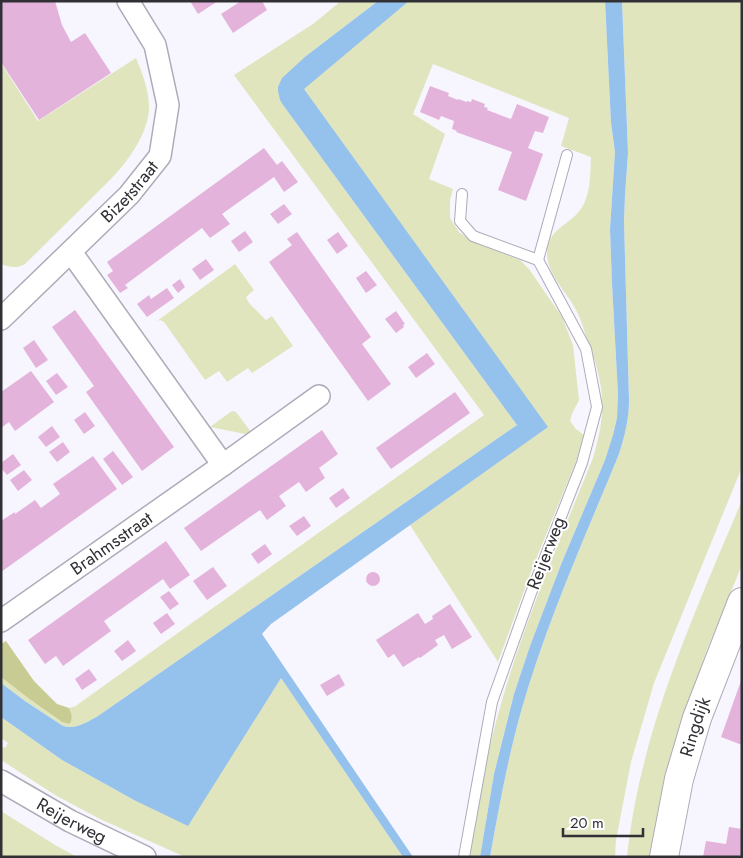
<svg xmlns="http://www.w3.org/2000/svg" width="743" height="858" font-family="Jost,sans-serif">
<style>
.green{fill:#e1e5be}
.forest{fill:#c8cc92}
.water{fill:#95c2ec}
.building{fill:#e4b3db}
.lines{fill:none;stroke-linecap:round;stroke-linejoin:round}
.lane-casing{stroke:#adabb8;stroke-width:12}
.street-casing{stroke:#adabb8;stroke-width:24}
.secondary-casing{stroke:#adabb8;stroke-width:30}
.lane{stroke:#fff;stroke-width:10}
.street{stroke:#fff;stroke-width:21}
.secondary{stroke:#fff;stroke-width:28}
.labels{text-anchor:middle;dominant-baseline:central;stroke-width:4;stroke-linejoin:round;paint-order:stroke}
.street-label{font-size:18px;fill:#303035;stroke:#fff}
</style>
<rect width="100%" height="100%" fill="#f7f6fe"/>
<!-- green -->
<g class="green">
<path d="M 341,1 L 378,1 L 306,56 L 283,105 L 517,425 L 98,716 C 87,722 76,730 63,726 L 25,701 L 1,683 L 1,677 L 28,698 L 62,722 L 69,724 L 71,722 L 71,711 L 69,708 L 76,706 L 81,702 L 484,415 L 234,75 L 313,24 Z"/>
<path d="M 409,1 L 605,1 L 611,123 L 615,152 L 610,229 L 612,284 L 618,394 L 617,418 L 613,435 L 605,460 L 562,562 L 530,646 L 514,694 L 494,774 L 480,857 L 470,857 C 477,812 484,767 496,722 C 520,631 558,545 593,458 C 607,411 605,385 587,339 C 584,330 581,319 576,310 C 567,292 547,275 547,253 C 547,229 570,225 581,209 C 591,194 590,175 591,157 L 561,146 L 569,118 L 433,64 L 413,114 L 445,134 L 429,179 L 453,189 L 450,200 L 450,218 L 459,232 L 473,242 L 520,260 L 529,269 L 562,317 L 573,345 L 579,400 L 572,414 L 570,421 L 576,429 L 584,435 L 577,459 L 532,569 L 498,662 L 410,525 L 547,427 L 303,88 Z"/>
<path d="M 622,1 L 742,1 L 742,467 L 654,683 L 631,762 L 616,840 L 615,857 L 490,857 C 499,807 508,757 522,708 C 547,621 585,537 619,454 C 625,435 629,419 629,400 L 624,222 L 625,195 L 628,153 Z"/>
<path d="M 136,58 C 142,73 149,90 149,107 C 149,133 127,163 109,181 L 25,264 C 17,269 9,267 1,264 L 1,63 L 38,121 Z"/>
<polygon points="235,264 254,290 246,297 249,303 266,320 272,316 293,346 252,373 248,368 227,382 219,371 205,380 164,322 160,320 157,321"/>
<polygon points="232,411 236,412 251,432 245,434 210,427"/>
<path d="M 742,500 L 742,565 L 706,652 L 679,731 L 665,782 L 651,857 L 627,857 C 640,731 694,615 742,500 Z"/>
<polygon points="281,678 403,857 185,857 100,819 55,795 1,760 1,746 5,748 8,743 1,738 1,717 62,760 134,800"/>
<polygon points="1,811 55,845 77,857 1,857"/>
</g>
<!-- forest -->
<path class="forest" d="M 6,641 L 34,681 L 57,704 L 69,708 C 72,713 72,717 71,722 L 69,724 L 62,722 L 28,698 L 1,677 L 1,644 Z"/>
<!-- water -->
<g class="water">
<path d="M 378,1 L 409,1 L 304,89 L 548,427 L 271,624 L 262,634 L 413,857 L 403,857 L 281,678 L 188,826 L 134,800 L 62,760 L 1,717 L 1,683 L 25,701 L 63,726 C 76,730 87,722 98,716 L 517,425 L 283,105 L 280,100 L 278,91 L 278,87 L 282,78 L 306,56 Z"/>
<path d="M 605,1 L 622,1 L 628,153 L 625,195 L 624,222 L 629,400 C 629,419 625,435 619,454 C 585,537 547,621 522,708 C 508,757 499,807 490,857 L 480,857 L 494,774 L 514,694 L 530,646 L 562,562 L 605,460 L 613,435 L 617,418 L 618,394 L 612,284 L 610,229 L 615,152 L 611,123 Z"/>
</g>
<!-- building -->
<g class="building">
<polygon points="1,1 55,1 62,25 71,42 85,33 111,73 39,120 1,62"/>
<polygon points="190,1 218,1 198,14"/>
<polygon points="241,1 262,1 267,10 233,33 221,14"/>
<polygon points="430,86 449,93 448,96 458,100 458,99 467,102 467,101 471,102 472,99 485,104 484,107 488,108 487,110 511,119 517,104 549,117 543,133 535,131 528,148 543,154 526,201 498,190 512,152 456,132 457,131 452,129 454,121 441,116 439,120 420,112"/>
<polygon points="264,148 277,165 282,161 298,182 284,192 274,177 222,214 230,224 210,238 202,228 125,285 128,288 120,293 107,275 113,271 107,262"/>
<polygon points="284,204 292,214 278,224 270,214"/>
<polygon points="245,231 253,242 239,252 231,241"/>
<polygon points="297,232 371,337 362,344 391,384 368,401 269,262 292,245 287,239"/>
<polygon points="338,232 348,246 337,254 327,240"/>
<polygon points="206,259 214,270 200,280 192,269"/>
<polygon points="366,271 377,285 366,293 356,278"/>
<polygon points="180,279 185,287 178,293 172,285"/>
<polygon points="167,288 174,298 147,317 137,304 149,295 151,299"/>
<polygon points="75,310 174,447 142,471 86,392 94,386 52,327"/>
<polygon points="396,311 405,324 403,325 404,327 396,333 385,319"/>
<polygon points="34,340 48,360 36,368 23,348"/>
<polygon points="427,353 435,364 416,378 408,367"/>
<polygon points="31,371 54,402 15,431 9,422 1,428 1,392"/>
<polygon points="57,373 68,387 56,395 46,381"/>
<polygon points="455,392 470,413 391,469 376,448"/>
<polygon points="85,412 95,426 84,434 74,420"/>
<polygon points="52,426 60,437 46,447 38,437"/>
<polygon points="322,430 338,454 319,468 325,478 306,492 299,482 279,496 286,506 267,520 260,510 201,551 184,528"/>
<polygon points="63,442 70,452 57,462 49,452"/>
<polygon points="113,451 133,477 122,485 103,459"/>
<polygon points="13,454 21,465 7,475 1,468 1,463"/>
<polygon points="93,456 117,489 1,572 1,521 15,512 15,514 35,500 41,508 60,494 53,484"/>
<polygon points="24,470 32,480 18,491 10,480"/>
<polygon points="343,488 350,498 336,508 329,498"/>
<polygon points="304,516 311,526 297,536 289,526"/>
<polygon points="166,541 190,575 170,589 163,579 124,607 104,621 111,631 63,666 56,656 45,664 28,640"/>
<polygon points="265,544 272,554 258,564 251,554"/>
<polygon points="213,567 227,586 207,600 193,581"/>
<circle cx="373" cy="579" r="7"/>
<polygon points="169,591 179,604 170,610 160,597"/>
<polygon points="450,604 472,637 452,649 444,635 435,640 438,645 420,658 419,657 403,667 394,654 388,658 376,640 418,613 425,624 433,619 432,616"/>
<polygon points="167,613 175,624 161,634 153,623"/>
<polygon points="128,640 136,651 122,661 114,651"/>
<polygon points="89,669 97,680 82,690 75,679"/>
<polygon points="339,674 345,685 327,696 320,685"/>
<polygon points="742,678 742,745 721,737"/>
<polygon points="729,827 742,829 742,857 703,857 706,841 726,844"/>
</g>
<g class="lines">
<defs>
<g id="lane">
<polyline points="462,194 460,221 473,236 538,260 586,349 597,407 582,463 531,593 492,702 464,857"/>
<polyline points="538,260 567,155"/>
</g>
<g id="street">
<polyline points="71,252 223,465"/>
<path id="s1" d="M 1,319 L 129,195 L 160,156 L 168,105 L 155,45 L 128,1"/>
<path id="s2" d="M 1,621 L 223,465 L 319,396"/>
<path id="s3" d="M 1,781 L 70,821 L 145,857"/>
</g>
<g id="secondary">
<path id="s4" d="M 664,857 L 679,779 L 697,718 L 742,602"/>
</g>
</defs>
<!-- lane casing -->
<use href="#lane" class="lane-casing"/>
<!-- street casing -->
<use href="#street" class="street-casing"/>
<!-- secondary casing -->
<use href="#secondary" class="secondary-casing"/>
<!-- lane -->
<use href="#lane" class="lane"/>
<!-- street -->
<use href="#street" class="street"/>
<!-- secondary -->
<use href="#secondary" class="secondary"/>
</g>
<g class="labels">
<!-- street labels -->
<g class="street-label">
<text stroke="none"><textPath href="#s1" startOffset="181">Bizetstraat</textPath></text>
<text stroke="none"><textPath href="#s2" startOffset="135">Brahmsstraat</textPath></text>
<text transform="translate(546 553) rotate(-69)">Reijerweg</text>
<text stroke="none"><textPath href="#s4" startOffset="134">Ringdijk</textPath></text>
<text stroke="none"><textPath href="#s3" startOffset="81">Reijerweg</textPath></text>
</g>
</g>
<!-- border -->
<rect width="743" height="858" fill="none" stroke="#303035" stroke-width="5"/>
<!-- scale -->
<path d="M563 828v8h80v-8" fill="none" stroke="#303035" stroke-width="2.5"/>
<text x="570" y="828" font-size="15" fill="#303035" stroke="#ffffff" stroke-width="4" paint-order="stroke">20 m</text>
</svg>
